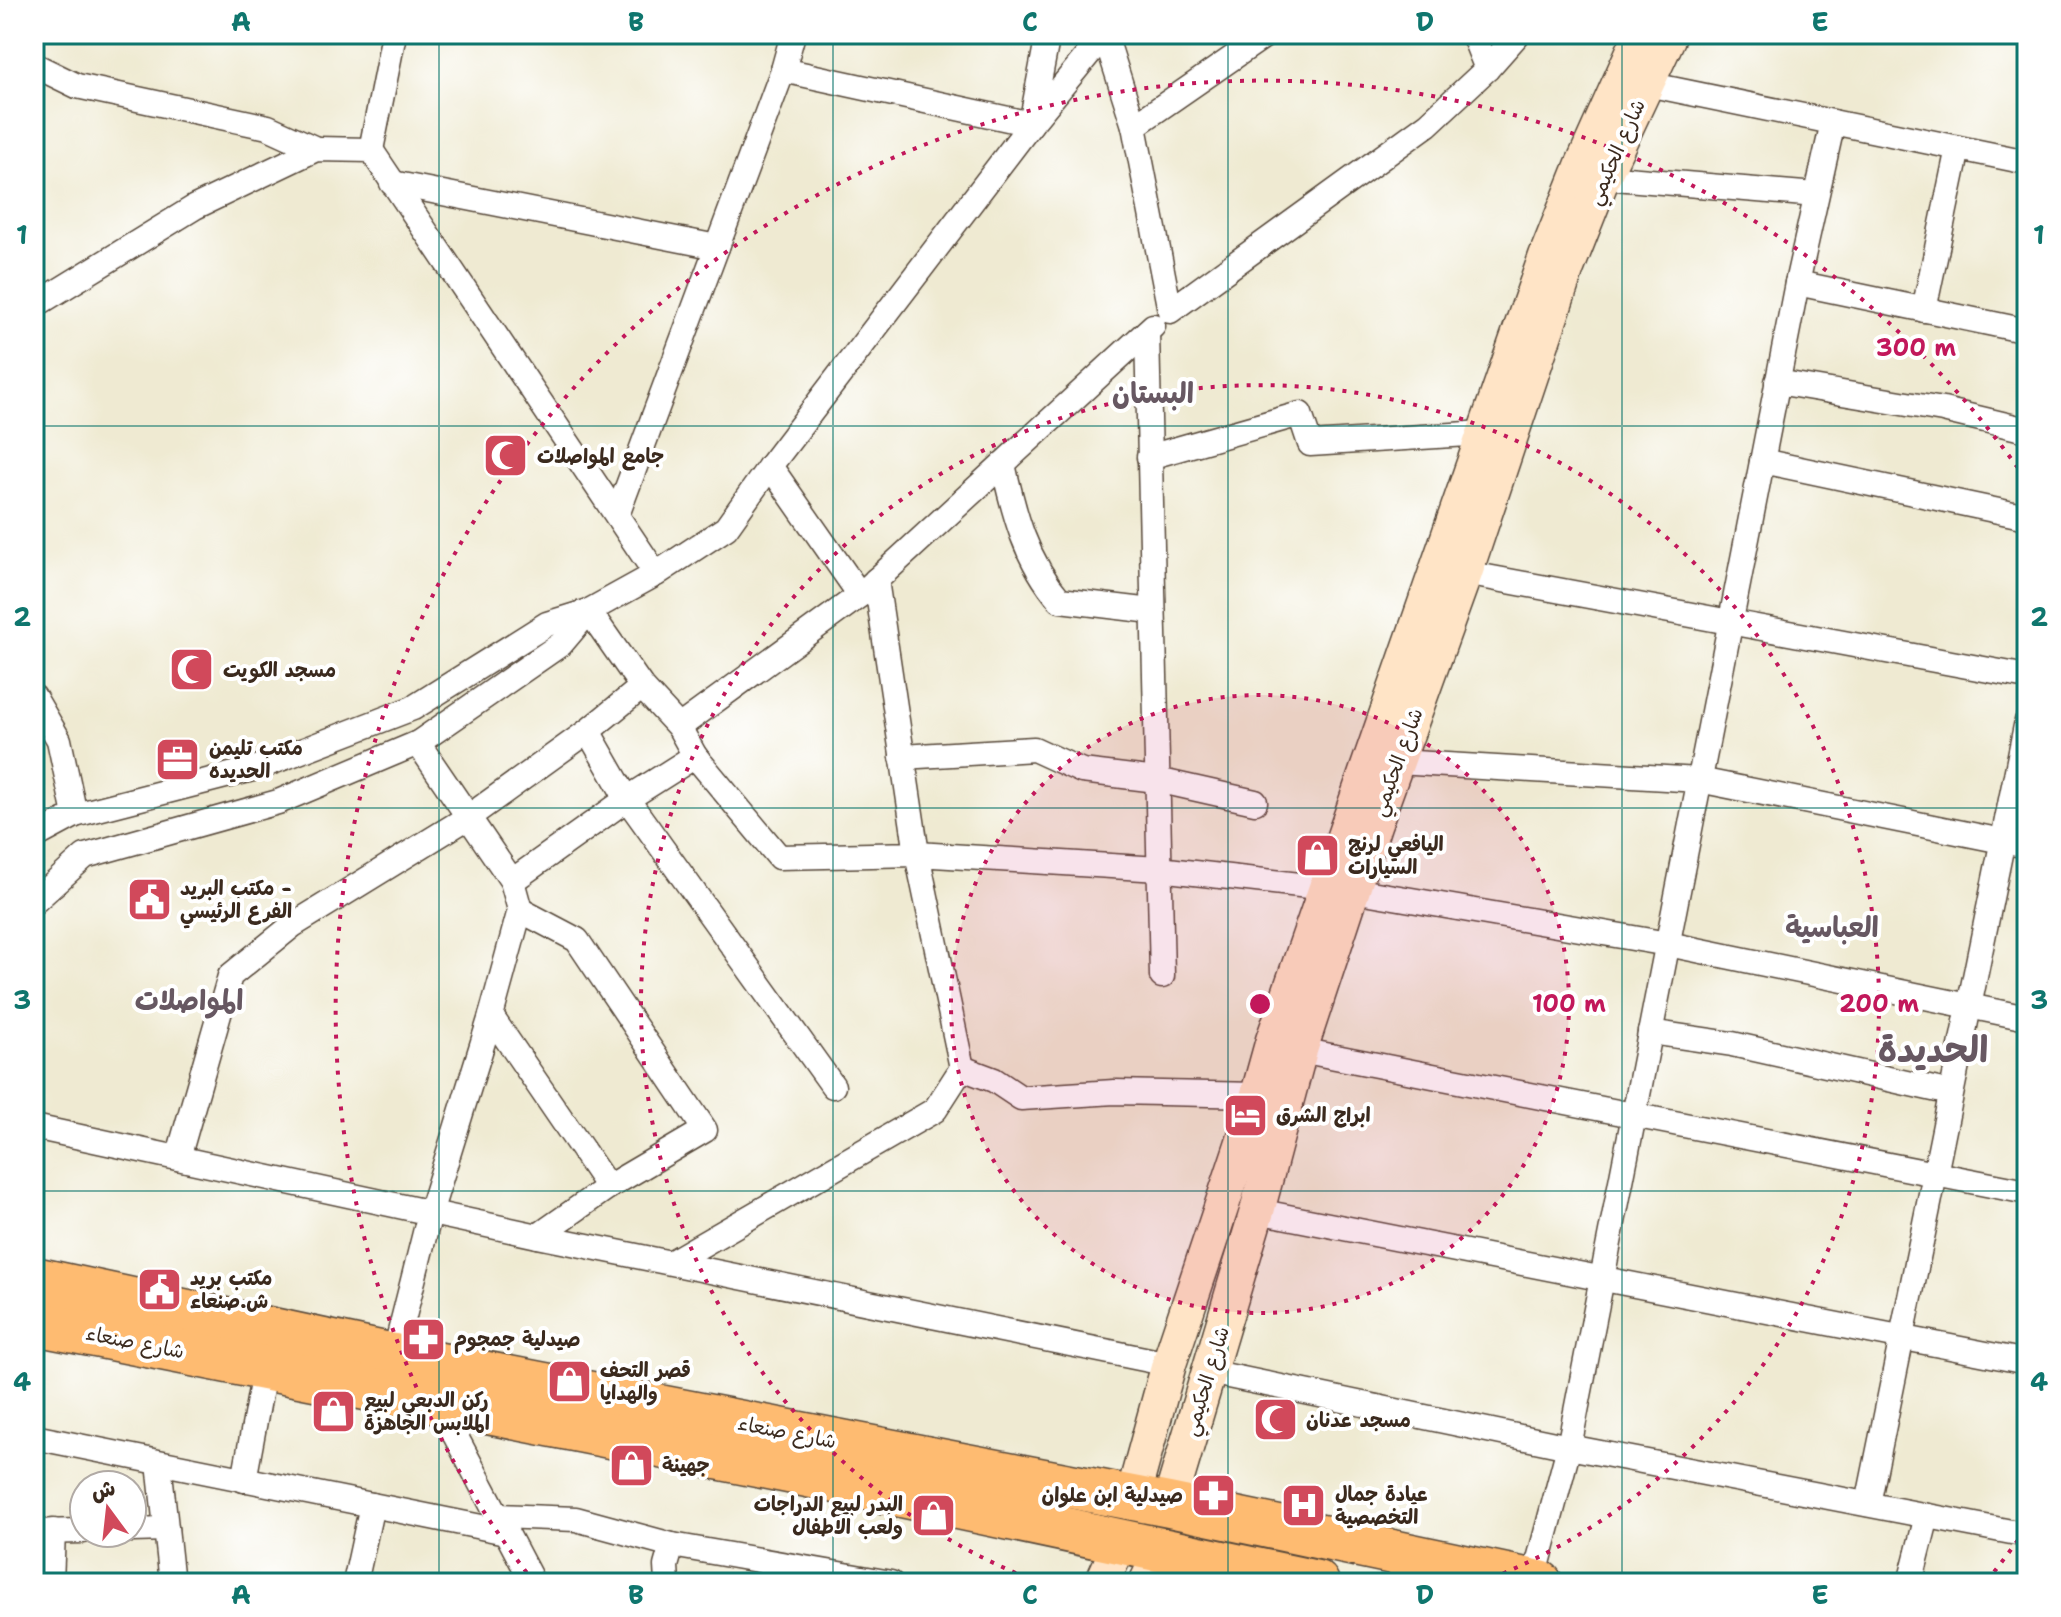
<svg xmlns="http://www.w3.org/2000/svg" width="2061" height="1617" font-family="'Shantell Sans','Playpen Sans Arabic',sans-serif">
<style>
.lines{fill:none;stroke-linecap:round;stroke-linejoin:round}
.street-casing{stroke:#564739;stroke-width:27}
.secondary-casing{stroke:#564739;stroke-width:37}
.highway-casing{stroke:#564739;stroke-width:47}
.street{stroke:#fff;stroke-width:24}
.secondary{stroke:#ffe4c6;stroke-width:34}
.highway{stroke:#febb71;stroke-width:44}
.grid{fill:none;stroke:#0f766e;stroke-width:2;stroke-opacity:0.55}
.ring{fill:none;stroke:#c2185b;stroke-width:4;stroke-dasharray:4 8}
.labels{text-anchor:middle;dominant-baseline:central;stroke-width:8;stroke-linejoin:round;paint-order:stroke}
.street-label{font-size:20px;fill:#3b2a1e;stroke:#fff}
.poi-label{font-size:20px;font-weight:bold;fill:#3b2a1e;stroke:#fff;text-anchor:start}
.district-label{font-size:28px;font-weight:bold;fill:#675862;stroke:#fff}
.town-label{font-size:36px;font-weight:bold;fill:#675862;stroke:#fff}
.centre{fill:#c2185b;stroke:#fff;stroke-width:4}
.ring-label{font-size:24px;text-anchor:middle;font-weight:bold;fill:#c2185b;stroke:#fff;stroke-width:8;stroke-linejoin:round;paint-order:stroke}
.neatline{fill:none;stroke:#0f766e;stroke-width:3}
.grid-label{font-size:26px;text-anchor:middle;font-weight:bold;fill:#0f766e}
</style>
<rect width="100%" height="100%" fill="#fff"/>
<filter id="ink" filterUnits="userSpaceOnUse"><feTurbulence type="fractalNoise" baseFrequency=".0125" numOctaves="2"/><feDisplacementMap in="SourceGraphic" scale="16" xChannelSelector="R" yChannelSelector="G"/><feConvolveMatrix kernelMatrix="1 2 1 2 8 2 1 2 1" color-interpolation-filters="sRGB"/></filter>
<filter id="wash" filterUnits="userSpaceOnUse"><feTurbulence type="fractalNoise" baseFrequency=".006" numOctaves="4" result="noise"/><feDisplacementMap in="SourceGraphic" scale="32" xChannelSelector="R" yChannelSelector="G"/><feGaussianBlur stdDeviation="1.8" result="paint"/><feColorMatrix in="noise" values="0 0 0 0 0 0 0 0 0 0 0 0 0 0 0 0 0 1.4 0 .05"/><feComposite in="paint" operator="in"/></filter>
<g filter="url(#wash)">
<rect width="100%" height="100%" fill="#efead2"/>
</g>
<g filter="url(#ink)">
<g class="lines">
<defs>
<g id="street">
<polyline points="1473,34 1487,69"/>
<polyline points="1105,35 1134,126 1170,311 1428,124 1487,69 1518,34"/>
<polyline points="34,65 77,86 268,127 316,149"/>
<polyline points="783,70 1031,124 1048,34"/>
<polyline points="1647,84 2027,162"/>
<polyline points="1833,122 1797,283 2027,331"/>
<polyline points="1134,126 1267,34"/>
<polyline points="371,150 394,34"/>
<polyline points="1603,177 1816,195"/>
<polyline points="392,183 717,247"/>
<polyline points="34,306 195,207 316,149 371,150 656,574"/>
<polyline points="1924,310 1958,148"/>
<polyline points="1147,332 1162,976"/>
<polyline points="1777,382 1943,410 2027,430"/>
<polyline points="1149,457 1300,414 1310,444 1484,433"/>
<polyline points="1762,461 2027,517"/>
<path d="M 1003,464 C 1014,514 1026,561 1060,600 L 1152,611"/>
<polyline points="770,466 860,595 1153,326"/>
<polyline points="617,515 783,70 793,34"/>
<polyline points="1465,573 2027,677"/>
<polyline points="589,611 642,687 679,727 860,595"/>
<polyline points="34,697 59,740 75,815"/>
<polyline points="679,727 695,756 779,857 917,854 876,580"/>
<polyline points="588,731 627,799 833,1086"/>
<polyline points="902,757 1034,749 1082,771 1157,780 1255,802"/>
<polyline points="1397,762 1699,780 2027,846"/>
<polyline points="34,837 75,815 257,768 413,708 547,624 589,611 656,574 726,528 770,466 1031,124 1105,34"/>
<polyline points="512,881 627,799 695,756"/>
<polyline points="1353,890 1668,944 2027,1018"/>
<polyline points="34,902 85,856 278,802 418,743 561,644 589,611"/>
<polyline points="520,910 577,940 705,1130 608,1187 538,1236"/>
<polyline points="491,1016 608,1187"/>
<polyline points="1650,1032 1732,1044 1951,1093"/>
<polyline points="1300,1050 2027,1192"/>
<polyline points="962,1068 994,1080 1021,1098 1114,1092 1258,1095"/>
<polyline points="34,1127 538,1236 1169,1364"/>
<polyline points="178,1158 230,976 293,925 470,816 588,731 642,687"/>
<polyline points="1257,1211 2027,1362"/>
<polyline points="672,1262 935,1110 962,1068 917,854 1159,869 1326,888"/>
<polyline points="394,1356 430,1213 491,1016 520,910 512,881 418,743"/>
<polyline points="1209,1372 1569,1447 2027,1535"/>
<polyline points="437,1401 533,1583"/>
<polyline points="34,1437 506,1532"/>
<polyline points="159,1463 172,1583"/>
<polyline points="244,1480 265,1367"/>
<polyline points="1868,1504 2027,721"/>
<polyline points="497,1516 576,1519 672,1545 891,1583"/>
<polyline points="132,1530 166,1529"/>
<polyline points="34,1532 84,1531"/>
<polyline points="1533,1582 1569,1447 1797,283"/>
<polyline points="51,1583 53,1531"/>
<polyline points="355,1583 372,1505"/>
<polyline points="667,1583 666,1566 672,1545"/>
<polyline points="1910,1583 1927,1516"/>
</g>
<g id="secondary">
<polyline points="1132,1499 1169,1364 1253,1112 1273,1040 1546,256 1582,166 1641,34"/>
<polyline points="1169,1505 1257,1211 1300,1050 1374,825 1465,573 1567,268 1603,177 1670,34"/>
<polyline points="1102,1583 1120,1543"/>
<polyline points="1146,1583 1161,1552"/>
</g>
<g id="highway">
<polyline points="34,1279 394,1356 1169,1505 1540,1583"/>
<polyline points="34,1323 788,1471 1317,1583"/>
</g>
</defs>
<!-- street casing -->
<use href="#street" class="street-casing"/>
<!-- secondary casing -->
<use href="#secondary" class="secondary-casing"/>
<!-- highway casing -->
<use href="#highway" class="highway-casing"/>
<!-- street -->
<use href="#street" class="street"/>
<!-- secondary -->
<use href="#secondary" class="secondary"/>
<!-- highway -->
<use href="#highway" class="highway"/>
</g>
</g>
<!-- grid -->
<path class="grid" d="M 439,34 L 439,1583M 833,34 L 833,1583M 1228,34 L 1228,1583M 1622,34 L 1622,1583M 34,426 L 2027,426M 34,808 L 2027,808M 34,1191 L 2027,1191"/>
<!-- distance rings -->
<circle cx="1260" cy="1004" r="309" fill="#c2185b" fill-opacity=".12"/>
<g class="ring">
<circle cx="1260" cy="1004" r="309"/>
<path d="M1038 1582A619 619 0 1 1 1482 1582"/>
<path d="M2025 1530A928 928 0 0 1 1986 1582M534 1582A928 928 0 1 1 2025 478"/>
</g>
<!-- icons -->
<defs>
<symbol id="mosque-square" viewBox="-11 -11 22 22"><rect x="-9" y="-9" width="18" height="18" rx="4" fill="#d1495b" stroke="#fff"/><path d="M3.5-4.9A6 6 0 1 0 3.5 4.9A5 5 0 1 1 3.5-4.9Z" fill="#fff"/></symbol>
<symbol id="office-square" viewBox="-11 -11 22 22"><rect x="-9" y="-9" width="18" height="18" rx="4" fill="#d1495b" stroke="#fff"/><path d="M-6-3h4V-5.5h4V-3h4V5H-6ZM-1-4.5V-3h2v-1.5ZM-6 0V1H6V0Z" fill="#fff"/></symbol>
<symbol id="shop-square" viewBox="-11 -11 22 22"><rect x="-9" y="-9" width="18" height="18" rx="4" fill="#d1495b" stroke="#fff"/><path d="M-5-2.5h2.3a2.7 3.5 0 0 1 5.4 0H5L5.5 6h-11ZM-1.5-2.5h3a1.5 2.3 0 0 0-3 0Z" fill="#fff"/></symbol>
<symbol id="civic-square" viewBox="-11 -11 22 22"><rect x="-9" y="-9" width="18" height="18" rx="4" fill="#d1495b" stroke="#fff"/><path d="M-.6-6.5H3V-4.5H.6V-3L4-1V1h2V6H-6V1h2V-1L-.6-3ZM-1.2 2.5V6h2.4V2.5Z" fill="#fff"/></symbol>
<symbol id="hotel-square" viewBox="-11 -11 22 22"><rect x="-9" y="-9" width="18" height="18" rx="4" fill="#d1495b" stroke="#fff"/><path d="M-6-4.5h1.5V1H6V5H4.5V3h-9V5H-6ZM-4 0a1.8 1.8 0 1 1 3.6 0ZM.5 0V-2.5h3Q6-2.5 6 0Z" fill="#fff"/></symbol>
<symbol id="pharmacy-square" viewBox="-11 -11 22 22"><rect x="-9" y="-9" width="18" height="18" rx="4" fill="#d1495b" stroke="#fff"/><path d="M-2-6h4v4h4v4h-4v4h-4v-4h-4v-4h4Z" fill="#fff"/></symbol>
<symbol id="hospital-square" viewBox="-11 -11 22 22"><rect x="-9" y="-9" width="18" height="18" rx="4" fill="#d1495b" stroke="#fff"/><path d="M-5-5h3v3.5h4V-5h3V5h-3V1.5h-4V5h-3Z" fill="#fff"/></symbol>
</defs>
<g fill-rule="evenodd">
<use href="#mosque-square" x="480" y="430" width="51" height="51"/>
<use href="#mosque-square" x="166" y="644" width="51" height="51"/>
<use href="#office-square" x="152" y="734" width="51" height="51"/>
<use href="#shop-square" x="1292" y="830" width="51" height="51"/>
<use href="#civic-square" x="124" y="874" width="51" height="51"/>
<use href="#hotel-square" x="1220" y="1090" width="51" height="51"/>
<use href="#civic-square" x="134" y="1264" width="51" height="51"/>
<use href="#pharmacy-square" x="398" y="1314" width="51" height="51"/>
<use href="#shop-square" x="544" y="1356" width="51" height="51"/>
<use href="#shop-square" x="308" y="1386" width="51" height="51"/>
<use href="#mosque-square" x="1250" y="1394" width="51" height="51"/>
<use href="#shop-square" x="606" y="1440" width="51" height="51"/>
<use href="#pharmacy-square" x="1188" y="1470" width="51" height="51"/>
<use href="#hospital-square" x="1278" y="1480" width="51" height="51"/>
<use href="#shop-square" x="908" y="1490" width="51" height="51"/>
</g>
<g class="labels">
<!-- street labels -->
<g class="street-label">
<text transform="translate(1616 152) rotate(-66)">شارع الحكيمي</text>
<text transform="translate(1397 762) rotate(-70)">شارع الحكيمي</text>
<text transform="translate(135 1342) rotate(11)">شارع صنعاء</text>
<text transform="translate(1206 1381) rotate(-73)">شارع الحكيمي</text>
<text transform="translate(787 1432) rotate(11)">شارع صنعاء</text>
</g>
<!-- poi labels -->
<g class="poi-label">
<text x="537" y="456">جامع المواصلات</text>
<text x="223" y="670">مسجد الكويت</text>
<text x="209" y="748">مكتب تليمن<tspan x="209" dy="23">الحديده</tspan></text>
<text x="1348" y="844">اليافعي لرنج<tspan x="1348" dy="23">السيارات</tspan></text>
<text x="180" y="888">مكتب البريد -<tspan x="180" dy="23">الفرع الرئيسي</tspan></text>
<text x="1276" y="1115">ابراج الشرق</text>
<text x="190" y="1278">مكتب بريد<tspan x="190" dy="23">ش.صنعاء</tspan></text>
<text x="454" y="1339">صيدلية جمجوم</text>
<text x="600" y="1370">قصر التحف<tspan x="600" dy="23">والهدايا</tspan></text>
<text x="364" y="1400">ركن الدبعي لبيع<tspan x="364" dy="23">الملابس الجاهزة</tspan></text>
<text x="1306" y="1420">مسجد عدنان</text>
<text x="662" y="1465">جهينة</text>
<text x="1335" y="1494">عيادة جمال<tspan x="1335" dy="23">التخصصية</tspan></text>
<text x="1183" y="1495" text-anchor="end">صيدلية ابن علوان</text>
<text x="903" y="1504" text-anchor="end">البدر لبيع الدراجات<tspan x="903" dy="23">ولعب الاطفال</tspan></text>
</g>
<!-- district labels -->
<g class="district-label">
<text x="1153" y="393">البستان</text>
<text x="1832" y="927">العباسية</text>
<text x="189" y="1000">المواصلات</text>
</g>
<!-- town labels -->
<g class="town-label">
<text x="1933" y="1049">الحديدة</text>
</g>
</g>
<circle cx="1260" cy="1004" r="12" class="centre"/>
<g class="ring-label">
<text x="1916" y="356">300 m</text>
<text x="1569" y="1012">100 m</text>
<text x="1879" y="1012">200 m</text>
</g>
<!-- margin -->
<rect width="2061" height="1617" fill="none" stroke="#fff" stroke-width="88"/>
<!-- north arrow -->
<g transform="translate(108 1509) rotate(345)"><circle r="38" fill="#ffffff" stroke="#b1aaa5" stroke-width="2"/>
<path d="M0-6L14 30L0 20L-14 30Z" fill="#d1495b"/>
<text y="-12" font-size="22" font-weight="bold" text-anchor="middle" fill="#3b2a1e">ش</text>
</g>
<rect x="44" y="44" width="1973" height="1529" class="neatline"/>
<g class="grid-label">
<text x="241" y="31">A</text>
<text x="636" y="31">B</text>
<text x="1030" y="31">C</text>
<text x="1425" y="31">D</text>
<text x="1820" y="31">E</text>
<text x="22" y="244">1</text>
<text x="2039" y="244">1</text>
<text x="22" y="626">2</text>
<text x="2039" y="626">2</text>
<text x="22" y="1009">3</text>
<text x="2039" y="1009">3</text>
<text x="22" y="1391">4</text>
<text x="2039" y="1391">4</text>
<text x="241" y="1604">A</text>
<text x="636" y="1604">B</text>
<text x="1030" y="1604">C</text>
<text x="1425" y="1604">D</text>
<text x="1820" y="1604">E</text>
</g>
</svg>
